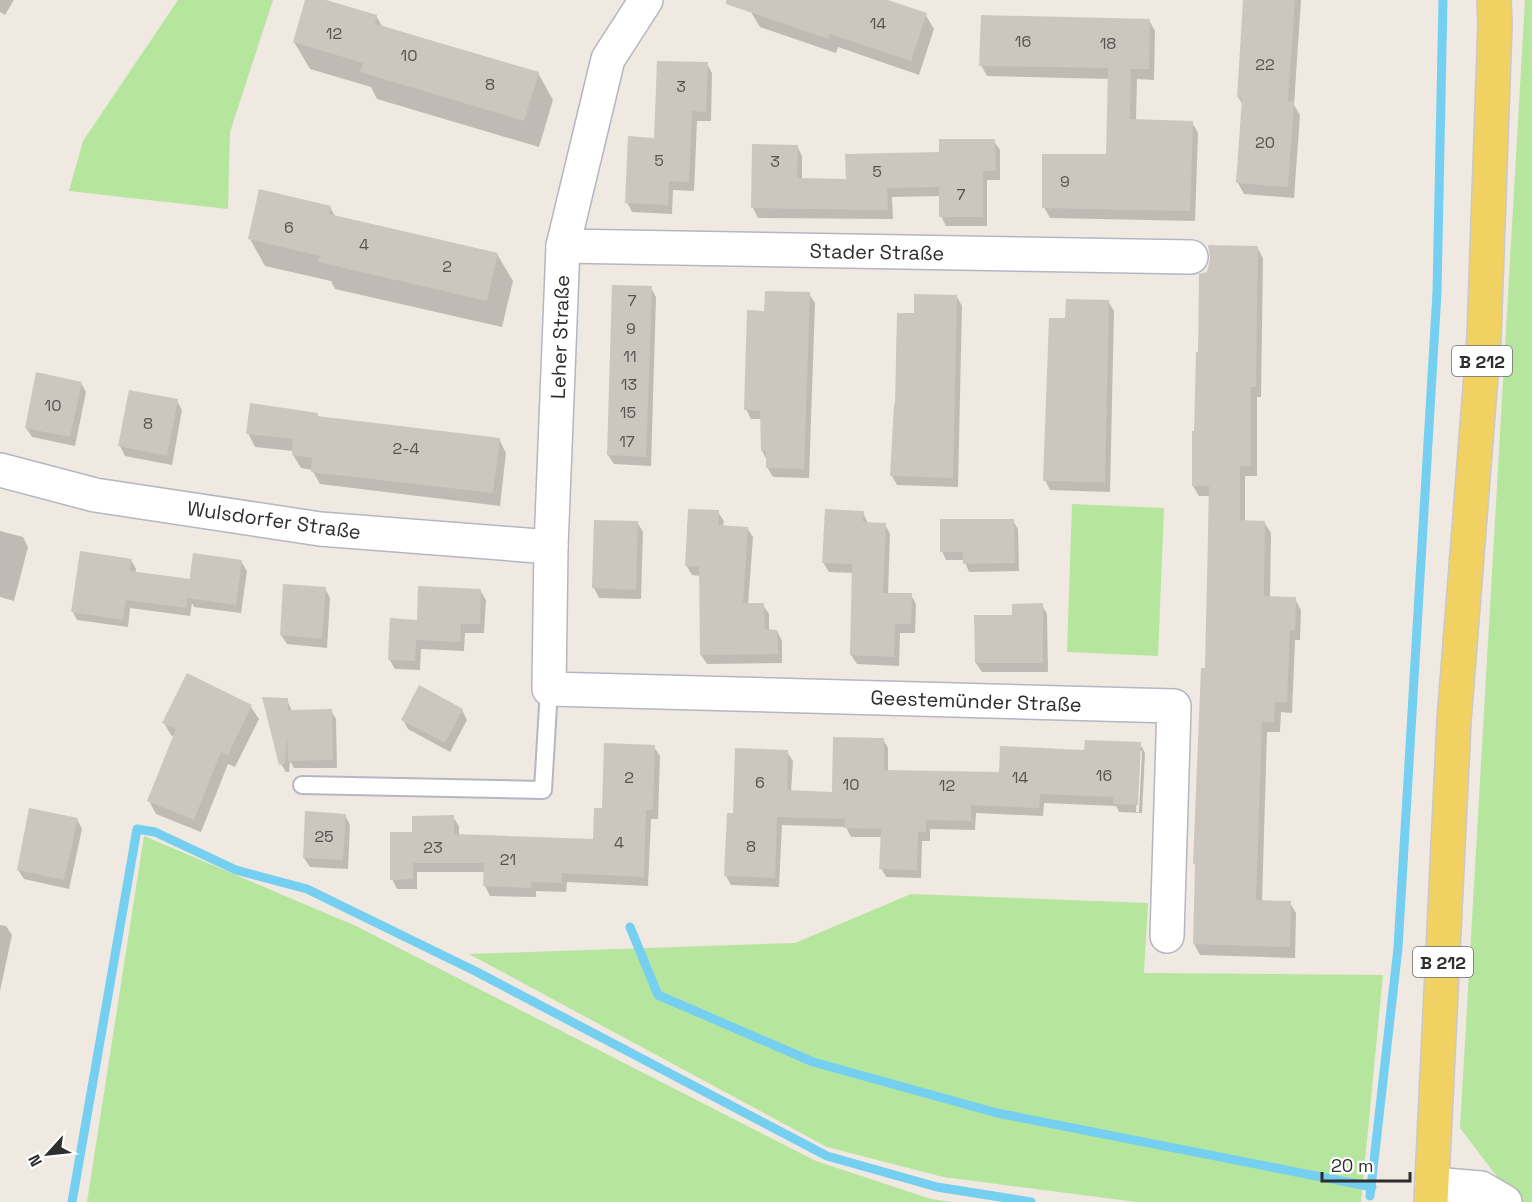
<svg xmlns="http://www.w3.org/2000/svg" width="1532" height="1202" font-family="'Space Grotesk',sans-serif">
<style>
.green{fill:#b6e59e}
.shadow{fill:#0003;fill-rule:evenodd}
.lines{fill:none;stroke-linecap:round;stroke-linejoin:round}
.stream{stroke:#75cff0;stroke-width:9}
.building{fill:#cbc7bf}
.service-casing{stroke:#b4b7c1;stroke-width:20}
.minor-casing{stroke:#b4b7c1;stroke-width:36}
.primary-casing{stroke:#c9c9c9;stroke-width:36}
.service{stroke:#fff;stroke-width:16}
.minor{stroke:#fff;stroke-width:33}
.primary{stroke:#f2d163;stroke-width:33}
.labels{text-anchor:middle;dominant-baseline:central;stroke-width:4.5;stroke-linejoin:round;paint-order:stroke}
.number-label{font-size:16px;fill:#555452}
.shield{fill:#fff;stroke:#6d6d6d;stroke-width:1.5}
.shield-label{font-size:18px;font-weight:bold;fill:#2e2e2e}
.street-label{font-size:20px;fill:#2e2e2e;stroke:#fff}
</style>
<rect width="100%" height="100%" fill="#efe9e1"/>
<!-- green -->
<g class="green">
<polygon points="178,0 273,0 230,132 228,209 69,191 83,141"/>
<polygon points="1525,0 1532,0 1532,1202 1500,1202 1501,1182 1460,1128"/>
<polygon points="1072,504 1164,508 1158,656 1067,652"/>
<polygon points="144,836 356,926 816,1161 931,1199 953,1202 87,1202"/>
<polygon points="911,894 1148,903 1144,973 1383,975 1361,1202 1137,1202 943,1177 827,1147 469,954 795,943"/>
</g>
<!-- shadow -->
<g class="shadow">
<polygon points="0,0 14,0 5,15 0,12"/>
<polygon points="307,0 321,0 376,16 382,26 538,73 553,100 539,147 377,99 371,87 310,69 294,42"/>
<polygon points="755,0 884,0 925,14 934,29 919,75 838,47 836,53 760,27 751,12"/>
<polygon points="1245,0 1301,0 1294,105 1300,115 1294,198 1244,194 1238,183 1243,105 1238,97"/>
<polygon points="1149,20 1155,31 1154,80 1137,79 1136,120 1192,122 1198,133 1195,221 1050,218 1044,207 1108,155 1110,79 987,76 981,65"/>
<polygon points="707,64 712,73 711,121 697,121 694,191 673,190 672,214 632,212 627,202 655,139"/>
<polygon points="994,141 1000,150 1000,180 987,180 987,226 946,226 941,216 941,196 892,197 893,219 758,218 753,208 797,146 802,156 802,179 847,180 941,153"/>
<polygon points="330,207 336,218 497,254 513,281 502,327 335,289 331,281 265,266 250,239"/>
<polygon points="1257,247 1263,258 1261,397 1257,397 1257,476 1245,476 1245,522 1264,522 1271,533 1270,598 1295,599 1301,610 1300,640 1295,640 1292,713 1281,712 1280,732 1267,732 1262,902 1290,903 1296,913 1295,958 1200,955 1194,944 1196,867 1195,863 1206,669 1210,496 1199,496 1193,486 1200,353 1209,273"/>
<polygon points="651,288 656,297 651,466 614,464 608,455"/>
<polygon points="809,294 815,303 809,478 773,477 767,467 767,460 762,451 762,419 751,419 746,409 766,312"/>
<polygon points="957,297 962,306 958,487 897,485 892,476 915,315"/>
<polygon points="1108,301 1114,311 1110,492 1050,490 1045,480 1067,319"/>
<polygon points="81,383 86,392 75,446 32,437 26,428"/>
<polygon points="177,401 182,410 172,465 125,456 120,446"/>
<polygon points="317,414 319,418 499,439 506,453 500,506 320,484 312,470 301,468 293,455 294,451 255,447 248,433"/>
<polygon points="718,512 724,521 723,526 747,528 753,537 748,605 763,605 769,614 769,631 777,631 782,641 782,663 707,664 701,655 701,576 692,575 686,565"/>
<polygon points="863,513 868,523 885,524 890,534 888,594 911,595 916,604 915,633 900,633 899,666 857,664 851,655 853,573 829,572 823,562"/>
<polygon points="596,521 637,522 643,532 641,599 599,598 594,588"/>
<polygon points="1013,521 1018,529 1019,571 969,572 964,560 946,560 942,551"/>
<polygon points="0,531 23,537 28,547 14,601 0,597"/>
<polygon points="131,560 136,569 135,573 189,580 241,561 247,571 241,613 194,607 192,603 190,616 130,608 128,627 77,620 73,612"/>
<polygon points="325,588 330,598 327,648 287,644 281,635"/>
<polygon points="480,590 486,600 484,633 465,633 464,651 421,649 420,670 395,669 389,659 418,621"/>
<polygon points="1042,605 1047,614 1048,672 982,672 976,663"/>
<polygon points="287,700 292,711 331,711 336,719 337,768 294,768 290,761 289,772 286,772 281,764"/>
<polygon points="251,707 259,719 235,767 228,764 201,832 156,814 149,801 174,737 171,735 164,723"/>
<polygon points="462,710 467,720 450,752 408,729 403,720"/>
<path d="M 883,739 L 888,748 L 888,771 L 1001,774 L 1086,751 L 1140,744 L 1145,753 L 1142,813 L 1119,812 L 1116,806 L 1044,803 L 1043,816 L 976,813 L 975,830 L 930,829 L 930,841 L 922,841 L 921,878 L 886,877 L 881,868 L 882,837 L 851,837 L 846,827 L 782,825 L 779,887 L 731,885 L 726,876 L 734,815 L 787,752 L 793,761 L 791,792 L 833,793 ZM 1139,751 L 1142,751 L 1139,812 L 1136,812 Z"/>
<polygon points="654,747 660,756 658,819 651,819 648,886 567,882 566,892 536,891 536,897 490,896 485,886 485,872 417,872 417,889 397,889 392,879 414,833 453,817 459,826 459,836 594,840 604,809"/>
<polygon points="345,815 350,825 348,869 310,867 304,858"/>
<polygon points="77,819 82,829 69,889 24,879 18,870"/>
<polygon points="0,925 6,926 12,935 0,991"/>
</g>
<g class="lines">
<!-- stream -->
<g class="stream">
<polyline points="630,927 658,995 813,1062 997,1113 1372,1187"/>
<polyline points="1370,1196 1398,948 1437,292 1443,0"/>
<polyline points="72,1202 137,829 155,832 236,870 307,889 477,972 827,1156 937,1187 1031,1202"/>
</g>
</g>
<!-- building -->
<g class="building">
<polygon points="305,0 326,0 377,15 375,24 539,72 524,121 360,72 363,63 293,42"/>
<polygon points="726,0 888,0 927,13 911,61 830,34 828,39 726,4"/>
<polygon points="1243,0 1295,0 1288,101 1294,102 1288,187 1236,183 1242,98 1237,97"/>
<polygon points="981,15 1150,19 1149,69 1131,69 1130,119 1193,121 1190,211 1042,208 1042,154 1106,154 1108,68 979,66"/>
<polygon points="657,61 708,62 706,112 692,111 689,182 669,181 668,205 625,203 628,136 654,138"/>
<polygon points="939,139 995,139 996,171 983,171 983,217 939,217 939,187 887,188 888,210 751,208 752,144 798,145 797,178 846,179 845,154 939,152"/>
<polygon points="259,189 331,206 329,214 498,253 487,301 318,262 320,256 248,239"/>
<polygon points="1208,245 1258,246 1256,387 1251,387 1251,466 1240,466 1240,520 1265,521 1264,596 1296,597 1295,630 1290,630 1287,702 1275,702 1274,722 1262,721 1256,900 1291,901 1290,947 1193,944 1195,864 1193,864 1201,668 1205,668 1209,486 1192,486 1192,431 1194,431 1196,352 1198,352 1199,274 1207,272 1210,258"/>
<polygon points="612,285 652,286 646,457 607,455"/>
<polygon points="765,291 810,292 804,469 766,468 766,451 761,451 760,411 744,410 747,310 764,311"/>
<polygon points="914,294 957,295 953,478 890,476 894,404 895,404 897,313 914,313"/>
<polygon points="1066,299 1109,300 1105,482 1043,481 1049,318 1065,318"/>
<polygon points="36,372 82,382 70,437 25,428"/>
<polygon points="129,390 178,399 167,456 118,446"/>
<polygon points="250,403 318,413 317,416 500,438 493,493 311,472 312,458 292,455 293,439 246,434"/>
<polygon points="688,509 719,510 718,525 748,527 743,603 764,603 765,629 777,630 778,654 700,655 699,567 685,566"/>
<polygon points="825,509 864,511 863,522 886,523 883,593 912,593 911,624 895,624 894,657 850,655 852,564 822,563"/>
<polygon points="940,519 1014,519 1015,563 963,564 963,552 940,552"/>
<polygon points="594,520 638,521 636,590 592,588"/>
<polygon points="80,551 132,559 130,571 190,579 186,608 126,600 123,620 71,612"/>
<polygon points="193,553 242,560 236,605 187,598"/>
<polygon points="283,584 326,587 322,639 280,635"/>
<polygon points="418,586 481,589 480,624 461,624 460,642 416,640 415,661 388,660 390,618 417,620"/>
<polygon points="1043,603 1043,663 975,663 974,615 1012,615 1012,604"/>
<polygon points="187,673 252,705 228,755 221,752 194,820 147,801 176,729 162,723"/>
<polygon points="419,685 463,709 445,743 401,720"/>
<polygon points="262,697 288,698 288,710 332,709 333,760 288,761 287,736 285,764 279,765"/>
<polygon points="833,737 884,738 884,770 999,772 1000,746 1084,750 1085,740 1141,742 1138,805 1113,804 1113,797 1040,794 1039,808 971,805 971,821 926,820 926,832 918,832 917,870 879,869 881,829 844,828 845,819 777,817 775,878 724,876 727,813 733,813 735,748 788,750 787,790 832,792"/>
<polygon points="604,743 655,745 653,810 646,810 644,877 562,873 562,883 531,882 531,888 483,886 484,863 413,863 413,879 390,880 390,832 412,832 412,816 454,815 454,834 593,839 594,808 602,808"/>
<polygon points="29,808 78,818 64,880 17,870"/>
<polygon points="305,811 346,814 343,860 303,858"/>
</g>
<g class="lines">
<defs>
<polyline id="service" points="302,785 543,790 549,689"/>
<g id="minor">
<polyline points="646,0 608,59 563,246 551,547 549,689 1174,706 1167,936"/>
<polyline points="563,246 1191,257"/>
<polyline points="0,470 95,495 320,529 551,547"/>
<polyline points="1432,1184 1481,1188 1505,1202"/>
</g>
<polyline id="primary" points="1431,1202 1454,721 1484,337 1495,24 1494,0"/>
</defs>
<!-- service casing -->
<use href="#service" class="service-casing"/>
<!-- minor casing -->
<use href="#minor" class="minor-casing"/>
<!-- primary casing -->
<use href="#primary" class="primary-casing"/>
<!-- service -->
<use href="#service" class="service"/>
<!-- minor -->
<use href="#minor" class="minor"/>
<!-- primary -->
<use href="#primary" class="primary"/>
</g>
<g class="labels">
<!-- number labels -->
<g class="number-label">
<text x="878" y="23">14</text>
<text x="334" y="33">12</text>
<text x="1023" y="41">16</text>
<text x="1108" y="43">18</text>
<text x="409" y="55">10</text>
<text x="1265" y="64">22</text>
<text x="490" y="84">8</text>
<text x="681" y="86">3</text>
<text x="1265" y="142">20</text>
<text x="659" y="160">5</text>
<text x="775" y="161">3</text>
<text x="877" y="171">5</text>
<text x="1065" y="181">9</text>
<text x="961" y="194">7</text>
<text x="289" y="227">6</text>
<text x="364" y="244">4</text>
<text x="447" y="266">2</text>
<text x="632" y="300">7</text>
<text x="631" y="328">9</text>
<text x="630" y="356">11</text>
<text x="629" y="384">13</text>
<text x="53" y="405">10</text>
<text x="628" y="412">15</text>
<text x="148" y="423">8</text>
<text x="627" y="441">17</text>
<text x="406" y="448">2-4</text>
<text x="1104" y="775">16</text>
<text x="629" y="777">2</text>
<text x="1020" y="777">14</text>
<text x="760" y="782">6</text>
<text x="851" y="784">10</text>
<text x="947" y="785">12</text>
<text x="324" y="836">25</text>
<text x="619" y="842">4</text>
<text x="751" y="846">8</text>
<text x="433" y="847">23</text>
<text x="508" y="859">21</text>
</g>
<!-- shield labels -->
<g class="shield">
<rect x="1452" y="346" width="60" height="30" rx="4.5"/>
<rect x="1413" y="947" width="60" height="30" rx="4.5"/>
</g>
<g class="shield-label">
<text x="1482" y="361">B 212</text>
<text x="1443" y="962">B 212</text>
</g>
<!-- street labels -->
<g class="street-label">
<text transform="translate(877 252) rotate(1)">Stader Straße</text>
<text transform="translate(560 337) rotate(-88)">Leher Straße</text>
<text transform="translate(274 520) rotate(8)">Wulsdorfer Straße</text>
<text transform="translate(976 701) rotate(2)">Geestemünder Straße</text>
</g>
</g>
<!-- north arrow -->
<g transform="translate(48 1154) rotate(243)" stroke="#ffffff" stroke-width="4.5" paint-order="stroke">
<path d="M0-4.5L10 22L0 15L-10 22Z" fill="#2e2e2e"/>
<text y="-9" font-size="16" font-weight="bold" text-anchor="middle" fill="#2e2e2e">N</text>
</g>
<!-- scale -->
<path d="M1322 1172v9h88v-9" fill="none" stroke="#2e2e2e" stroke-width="3"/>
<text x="1331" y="1172" font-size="18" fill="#2e2e2e" stroke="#ffffff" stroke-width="4.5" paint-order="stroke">20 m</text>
</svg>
